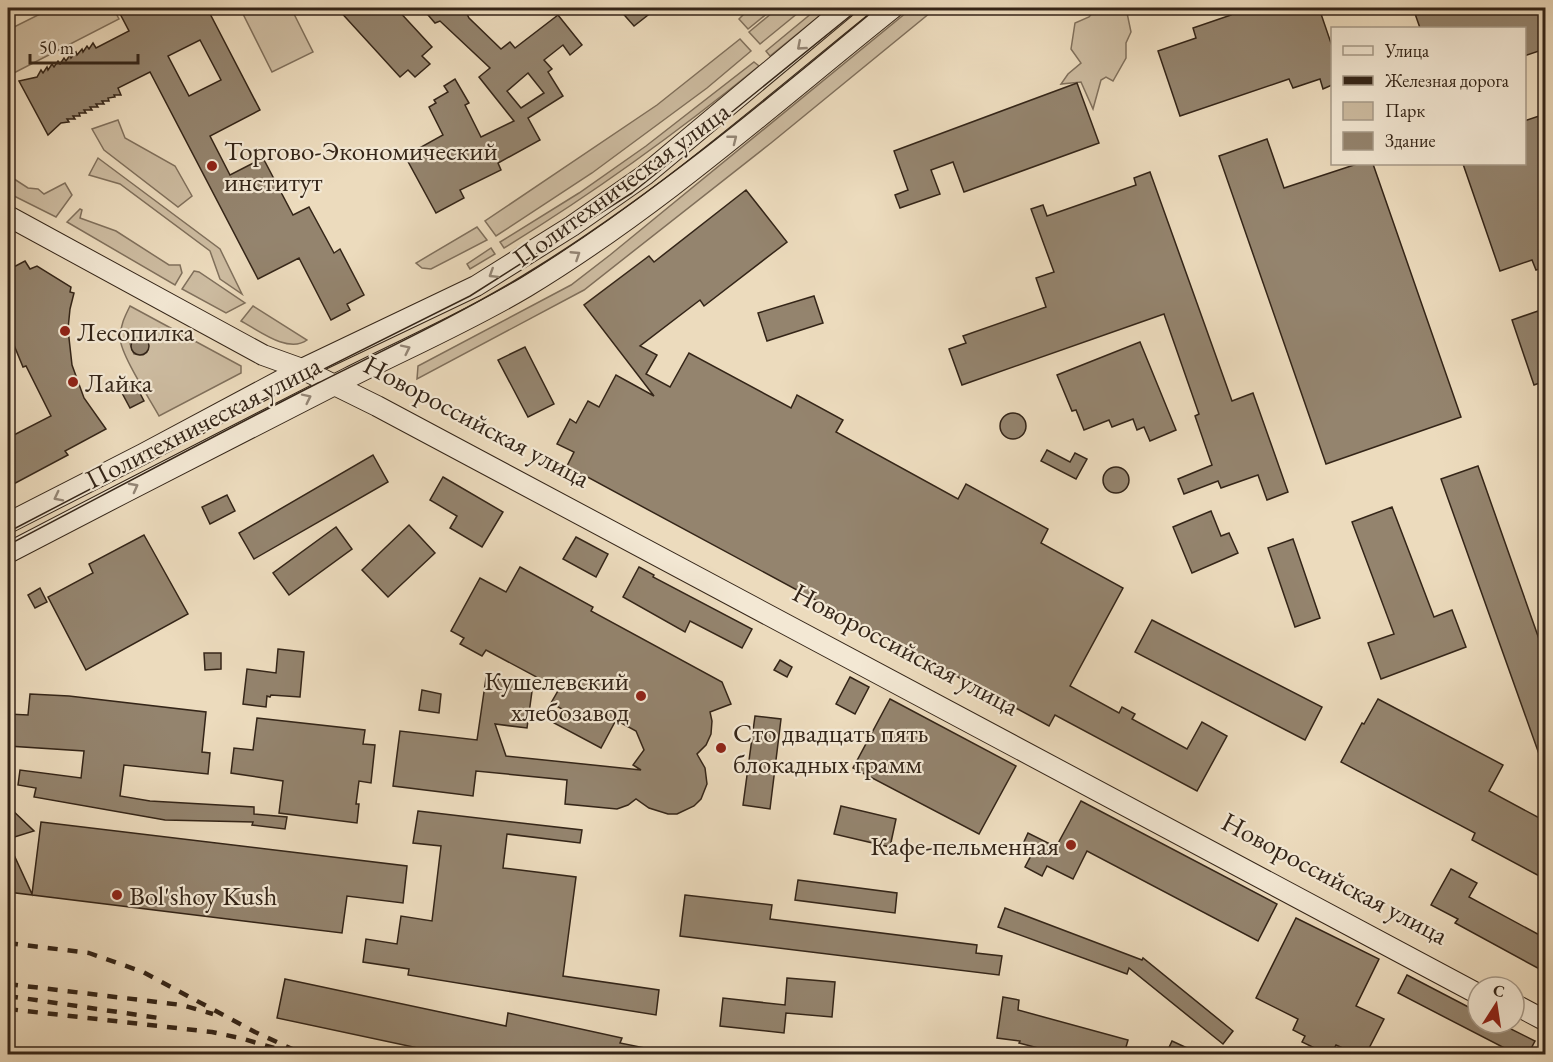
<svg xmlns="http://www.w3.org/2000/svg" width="1553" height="1062" font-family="'EB Garamond',serif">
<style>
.green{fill:#cdbca1;stroke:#80705c;stroke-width:1.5;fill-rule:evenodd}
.building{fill:#94846e;stroke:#342518;stroke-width:1.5;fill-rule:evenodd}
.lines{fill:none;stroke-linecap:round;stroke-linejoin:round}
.secondary-casing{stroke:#342518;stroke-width:22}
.secondary{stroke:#f3e8d4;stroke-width:20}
.tram{stroke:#342518;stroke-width:1.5}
.rail{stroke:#342518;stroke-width:4.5;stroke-dasharray:10 10;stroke-linecap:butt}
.oneway{stroke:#948676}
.poi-dot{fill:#8f2418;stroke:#f3e8d4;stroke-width:2}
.labels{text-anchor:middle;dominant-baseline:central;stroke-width:4.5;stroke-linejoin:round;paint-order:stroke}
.poi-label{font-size:27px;fill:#342518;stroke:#f3e8d4;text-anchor:start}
.street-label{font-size:27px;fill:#342518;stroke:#f3e8d4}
</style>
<rect width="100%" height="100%" fill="#ecdbbd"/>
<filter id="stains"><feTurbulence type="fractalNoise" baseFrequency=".00333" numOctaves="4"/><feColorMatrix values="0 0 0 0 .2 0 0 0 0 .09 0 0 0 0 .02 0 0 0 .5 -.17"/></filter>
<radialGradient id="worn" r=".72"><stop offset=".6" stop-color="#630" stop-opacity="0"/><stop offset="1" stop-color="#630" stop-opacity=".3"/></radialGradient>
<!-- green -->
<g class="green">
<polygon points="52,8 113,8 119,19 8,76 8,30"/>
<polygon points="240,8 291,8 313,52 272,72"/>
<polygon points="739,8 774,8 748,29 739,19 744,14"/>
<polygon points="778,8 804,8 760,44 749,32"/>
<polygon points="818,8 829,8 770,56 766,51"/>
<polygon points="912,8 936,8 771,143 584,290 417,379 418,366 571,285 610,255"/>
<polygon points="1097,8 1126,8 1131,32 1126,43 1126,58 1113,81 1106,77 1101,80 1093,109 1081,82 1061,84 1068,74 1081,63 1071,49 1075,23 1089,17"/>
<polygon points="740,39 751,51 707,88 592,173 496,236 485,221 657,105"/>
<path d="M 754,62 L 759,66 C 678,132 594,193 504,248 L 500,242 L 579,193 L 646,146 Z"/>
<polygon points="118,120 125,138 175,166 192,196 178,207 104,150 92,129"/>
<polygon points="98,158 220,249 242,294 220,279 210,251 120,184 89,175"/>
<polygon points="8,175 28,188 38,189 44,194 65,183 72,195 56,217 8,193"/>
<polygon points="80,209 82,210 80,218 116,231 169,265 180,265 182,273 175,285 67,222"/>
<polygon points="477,227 487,240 431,269 422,268 416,263"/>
<polygon points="491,248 495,254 470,269 467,264"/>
<polygon points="194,271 199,272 245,303 226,313 182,289"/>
<path d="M 130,306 L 241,366 L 241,373 L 159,416 C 149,398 121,355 120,338 C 120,326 125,316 130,306 ZM 136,337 L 141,337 L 148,343 L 147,352 L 143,355 L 134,354 L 130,344 Z"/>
<path d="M 253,306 L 307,340 C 288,354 258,330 241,321 Z"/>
</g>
<!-- building -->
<g class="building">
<path d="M 117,8 L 207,8 L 260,110 L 210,136 L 230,175 L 263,158 L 293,215 L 309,207 L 334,253 L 340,249 L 364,295 L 347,304 L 350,310 L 331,320 L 299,258 L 258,279 L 150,72 L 118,88 L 121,95 L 114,95 L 115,97 L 108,98 L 109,101 L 102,101 L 104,104 L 96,104 L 98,107 L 90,107 L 92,110 L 84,110 L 86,113 L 79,113 L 80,116 L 73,116 L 75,119 L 67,119 L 69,122 L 61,123 L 48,135 L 19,81 L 37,77 L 41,70 L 43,73 L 47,67 L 48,70 L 52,64 L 54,67 L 58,61 L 60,64 L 64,58 L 66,61 L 70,55 L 71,58 L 76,52 L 77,55 L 82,49 L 83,52 L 87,46 L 89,49 L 93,43 L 96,48 L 129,31 ZM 200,40 L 221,80 L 189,96 L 168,56 Z"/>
<polygon points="337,8 396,8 432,47 422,56 430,64 415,77 408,70 400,77"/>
<path d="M 422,8 L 464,8 L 469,18 L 501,49 L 510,42 L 515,48 L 558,15 L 582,45 L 570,55 L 563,45 L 544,60 L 552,69 L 548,72 L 563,96 L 528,118 L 540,140 L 498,163 L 501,170 L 460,190 L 464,198 L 436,213 L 405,156 L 443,135 L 429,107 L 436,103 L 434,100 L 448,92 L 444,86 L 455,79 L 469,103 L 465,105 L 481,137 L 514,121 L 479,77 L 490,68 L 440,21 L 435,23 ZM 528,73 L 544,93 L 521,108 L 507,91 Z"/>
<polygon points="618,8 657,8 634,26"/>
<polygon points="1229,8 1319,8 1332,46 1332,85 1323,89 1320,79 1293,88 1289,79 1180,116 1158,51 1196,38 1193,28 1231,15"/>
<polygon points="1413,8 1545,8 1545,49 1524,56 1524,28 1420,28"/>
<polygon points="1077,83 1099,143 964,192 953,162 931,170 940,194 900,208 895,195 908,190 894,151"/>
<polygon points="1545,114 1545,267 1536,270 1532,260 1500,271 1463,164 1524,164 1524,121"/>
<polygon points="1267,139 1284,188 1357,164 1373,164 1461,417 1326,464 1219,156"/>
<polygon points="1150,172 1232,401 1253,393 1288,492 1267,500 1258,475 1221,488 1218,481 1184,494 1178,479 1212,465 1195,416 1199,414 1164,314 962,385 949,349 966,343 963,336 1046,307 1036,278 1054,272 1031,209 1043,205 1047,216 1136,185 1134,178"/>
<polygon points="746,190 787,242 704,306 700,300 640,346 657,355 646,374 670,387 689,353 791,408 797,395 843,420 836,432 958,499 966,484 1048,529 1041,543 1123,588 1070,686 1119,713 1122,707 1135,714 1132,719 1187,749 1202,722 1227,736 1197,791 1055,715 1049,726 567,466 574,452 557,444 570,419 576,423 588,401 599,407 616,375 654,396 584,305 649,256 654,262"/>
<polygon points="25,261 30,269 37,266 71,287 70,292 74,293 70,309 68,329 72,365 84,398 106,429 65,451 68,455 8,487 8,438 51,416 26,366 23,367 9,333 12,332 8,323 8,270"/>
<polygon points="814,296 823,323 767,341 758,313"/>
<polygon points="1538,311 1545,332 1545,381 1534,385 1512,320"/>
<circle cx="140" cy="346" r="9"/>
<polygon points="1140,342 1176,430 1150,441 1144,427 1137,430 1133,419 1112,427 1109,420 1084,430 1076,410 1072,411 1057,375"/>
<polygon points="525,347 554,404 528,417 498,360"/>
<polygon points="135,384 144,401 130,408 121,391"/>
<circle cx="1013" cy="426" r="13"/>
<polygon points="1047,450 1070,462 1075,453 1087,459 1076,479 1041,461"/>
<polygon points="373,455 388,482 254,559 239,533"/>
<polygon points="1478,466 1545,656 1545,768 1544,768 1441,479"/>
<circle cx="1116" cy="480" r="13"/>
<polygon points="443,477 503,512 482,547 450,528 457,516 430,500"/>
<polygon points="227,495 235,511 210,524 202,507"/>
<polygon points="1392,507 1434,617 1452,610 1466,647 1381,679 1368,643 1394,634 1352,522"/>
<polygon points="1211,511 1221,536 1229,533 1238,553 1192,573 1173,527"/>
<polygon points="409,525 435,553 388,597 362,570"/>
<polygon points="336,527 352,549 289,595 273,573"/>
<polygon points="144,535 188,614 86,670 48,597 93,573 89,564"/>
<polygon points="576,537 608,554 596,577 563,559"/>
<polygon points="1293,539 1320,618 1295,627 1268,548"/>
<polygon points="520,567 593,607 591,611 722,682 731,704 710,712 712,721 711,734 706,745 697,754 705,768 707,784 701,799 694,806 677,814 668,814 649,808 636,799 628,805 617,809 565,804 567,780 476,771 473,796 393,786 400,731 477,740 486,678 533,684 527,728 495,724 506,756 641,770 633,765 644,750 636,731 616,720 601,748 554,723 562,709 551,703 559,689 486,650 482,656 460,644 464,638 451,631 480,578 506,592"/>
<polygon points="639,567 654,575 653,577 752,629 742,648 690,621 685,632 623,597"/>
<polygon points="40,588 47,602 35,608 28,595"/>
<polygon points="1152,620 1322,707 1305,740 1135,652"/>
<polygon points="278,649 304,652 300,697 271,695 270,697 267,696 266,707 243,704 247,669 276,673"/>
<polygon points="204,653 221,653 221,669 205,670"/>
<polygon points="780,660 792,667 787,677 774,670"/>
<polygon points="850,677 869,687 855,714 836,704"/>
<polygon points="422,690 441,694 439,713 419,710"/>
<polygon points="30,694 69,696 206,712 202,752 210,753 208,774 124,765 120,796 150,801 254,807 254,814 287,817 285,829 252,825 253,822 165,820 34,797 36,788 18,785 20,770 81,778 84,751 8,746 8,714 28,715"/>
<polygon points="890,699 1016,766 979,834 853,768"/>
<polygon points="1378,699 1503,765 1489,791 1545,821 1545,879 1472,840 1475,833 1341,762 1362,723 1364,724"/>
<polygon points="755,716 781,719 770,809 743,805"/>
<polygon points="257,718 365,730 363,744 375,745 371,783 359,781 356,804 359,804 357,823 279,813 283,781 231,773 234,748 253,750"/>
<polygon points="1081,801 1277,904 1258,941 1087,851 1073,879 1047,866 1042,876 1025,867 1034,850 1023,844 1028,833 1056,847"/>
<polygon points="8,806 34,831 8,839"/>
<polygon points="841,806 896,819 890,847 834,834"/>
<polygon points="418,811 582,830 580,843 507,834 503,868 576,877 563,976 659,990 656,1015 408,975 409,969 363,962 366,939 397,944 401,916 432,921 441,846 413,843"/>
<polygon points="41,822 407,866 403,903 347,896 342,933 8,892 8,842 32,894"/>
<polygon points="1451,869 1477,883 1469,897 1545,938 1545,972 1455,923 1458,919 1431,905"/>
<polygon points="798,880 897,893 895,913 795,900"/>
<polygon points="685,895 772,905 770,919 977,945 976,953 1002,956 999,975 680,936"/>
<polygon points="1005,908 1142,960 1143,958 1233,1031 1223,1044 1129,968 1127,974 998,927"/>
<polygon points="1296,918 1379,959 1356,1006 1384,1019 1366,1054 1356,1054 1336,1045 1331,1054 1327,1054 1302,1042 1305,1036 1293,1030 1298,1019 1256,998"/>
<polygon points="1407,975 1478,1012 1478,1023 1499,1023 1535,1041 1528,1054 1516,1054 1398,993"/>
<polygon points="787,978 835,982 832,1017 786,1013 784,1033 720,1026 723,998 785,1005"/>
<polygon points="285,979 506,1026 508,1013 622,1038 620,1043 650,1049 649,1054 446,1054 277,1018"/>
<polygon points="1003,997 1019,1000 1018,1010 1128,1040 1124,1054 1061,1054 1019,1043 1020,1041 997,1038"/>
<polygon points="1172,1041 1200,1054 1166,1054"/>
</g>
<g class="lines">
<defs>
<g id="secondary">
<polyline points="8,216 263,355 302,369 377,406 1478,994"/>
<polyline points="8,523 143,454 302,369 476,286 572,226 645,175 845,8"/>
<path d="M 8,553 C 121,494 234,436 348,378 C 407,348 469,321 526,287 C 658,207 773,104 893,8"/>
<polyline points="1514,1004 1546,1021"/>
</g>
</defs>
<!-- secondary casing -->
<use href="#secondary" class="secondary-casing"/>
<!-- secondary -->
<use href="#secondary" class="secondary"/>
<!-- tram -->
<g class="tram">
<polyline points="8,532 240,411 470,296 632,193 860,8"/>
<path d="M 8,545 C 111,491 214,436 318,383 C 392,346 467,311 537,267 C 658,191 767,99 877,8"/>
</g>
<!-- rail -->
<g class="rail">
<polyline points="8,943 89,953 143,972 255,1032 303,1054"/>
<polyline points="8,984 182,1005 213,1014"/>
<polyline points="8,996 166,1019"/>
<polyline points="8,1009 212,1032 240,1038 274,1048"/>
</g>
</g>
<!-- one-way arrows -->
<defs><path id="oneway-chevron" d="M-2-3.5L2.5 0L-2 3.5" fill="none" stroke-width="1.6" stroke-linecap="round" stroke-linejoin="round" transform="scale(1.5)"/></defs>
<g class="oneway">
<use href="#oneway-chevron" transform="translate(801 46) rotate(139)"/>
<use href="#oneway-chevron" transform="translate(733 139) rotate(-38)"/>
<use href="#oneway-chevron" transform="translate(576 255) rotate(-33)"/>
<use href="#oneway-chevron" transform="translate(493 274) rotate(148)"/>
<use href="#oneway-chevron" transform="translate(406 349) rotate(-26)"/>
<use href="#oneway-chevron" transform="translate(307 398) rotate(-26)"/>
<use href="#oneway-chevron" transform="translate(134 487) rotate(-28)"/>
<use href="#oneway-chevron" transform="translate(58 497) rotate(153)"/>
</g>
<!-- markers -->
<g class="poi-dot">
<circle cx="212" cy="166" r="6"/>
<circle cx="65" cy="331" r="6"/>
<circle cx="73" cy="382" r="6"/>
<circle cx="641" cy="696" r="6"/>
<circle cx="721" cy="748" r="6"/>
<circle cx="1071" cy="845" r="6"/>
<circle cx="117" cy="895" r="6"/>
</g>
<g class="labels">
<!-- poi labels -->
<g class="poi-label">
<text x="224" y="150">Торгово-Экономический<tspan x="224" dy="31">институт</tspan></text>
<text x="77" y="331">Лесопилка</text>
<text x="85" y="382">Лайка</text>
<text x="629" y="680" text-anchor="end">Кушелевский<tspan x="629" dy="31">хлебозавод</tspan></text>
<text x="733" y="732">Сто двадцать пять<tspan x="733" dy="31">блокадных грамм</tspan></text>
<text x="1059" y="845" text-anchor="end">Кафе-пельменная</text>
<text x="129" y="895">Bol'shoy Kush</text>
</g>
<!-- street labels -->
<g class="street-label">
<text transform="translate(621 184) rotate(-36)">Политехническая улица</text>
<text transform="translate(477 421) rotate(28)">Новороссийская улица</text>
<text transform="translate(203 422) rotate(-27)">Политехническая улица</text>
<text transform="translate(906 649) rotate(28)">Новороссийская улица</text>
<text transform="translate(1335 878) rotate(28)">Новороссийская улица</text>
</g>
</g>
<!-- margin -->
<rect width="1553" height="1062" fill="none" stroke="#ecdbbd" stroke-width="30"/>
<rect x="9" y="9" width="1535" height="1044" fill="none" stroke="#342518" stroke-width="3"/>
<rect x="15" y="15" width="1523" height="1032" fill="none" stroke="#342518" stroke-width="1.5"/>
<!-- legend -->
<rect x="1331" y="27" width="195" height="138" fill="#f3e8d4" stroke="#a79a89" stroke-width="1.5"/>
<rect x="1343" y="46" width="30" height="9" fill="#f3e8d4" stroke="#a79a89" stroke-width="1.5"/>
<text x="1385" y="57" font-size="18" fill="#342518">Улица</text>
<rect x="1343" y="76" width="30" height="9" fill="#342518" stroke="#a79a89" stroke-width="1.5"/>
<text x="1385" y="87" font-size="18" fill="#342518">Железная дорога</text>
<rect x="1343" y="102" width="30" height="18" fill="#cdbca1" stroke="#a79a89" stroke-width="1.5"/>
<text x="1385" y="117" font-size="18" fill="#342518">Парк</text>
<rect x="1343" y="132" width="30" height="18" fill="#94846e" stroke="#a79a89" stroke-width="1.5"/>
<text x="1385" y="147" font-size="18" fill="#342518">Здание</text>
<!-- north arrow -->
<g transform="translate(1496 1005) rotate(12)"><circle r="28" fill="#f3e8d4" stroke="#a79a89" stroke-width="1.5"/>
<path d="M0-4.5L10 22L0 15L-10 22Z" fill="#8f2418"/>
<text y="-9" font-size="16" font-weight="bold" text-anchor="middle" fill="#342518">С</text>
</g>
<!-- scale -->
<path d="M30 54v9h108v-9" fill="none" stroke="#342518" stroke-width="3"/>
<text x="39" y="54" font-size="18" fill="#342518" stroke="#f3e8d4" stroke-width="4.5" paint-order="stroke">50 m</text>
<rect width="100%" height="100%" filter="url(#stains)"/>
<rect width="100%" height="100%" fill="url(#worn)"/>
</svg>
